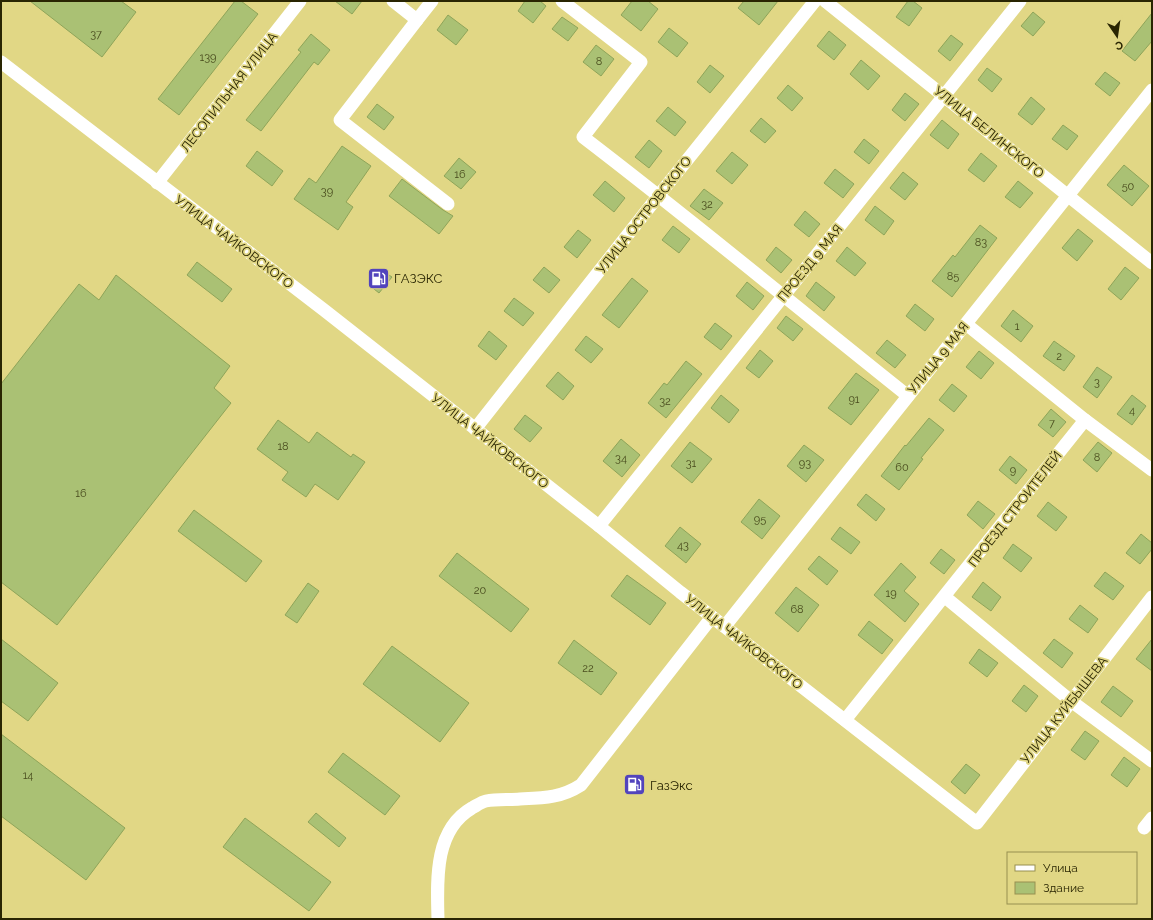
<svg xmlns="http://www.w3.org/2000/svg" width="1153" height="920" font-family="Raleway,sans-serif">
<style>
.building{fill:#aac174;stroke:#8ea459}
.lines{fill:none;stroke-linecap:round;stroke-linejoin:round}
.minor{stroke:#fff;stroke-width:13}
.labels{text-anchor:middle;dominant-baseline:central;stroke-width:3.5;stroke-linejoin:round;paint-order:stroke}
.number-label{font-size:11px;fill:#494c1e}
.street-label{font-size:13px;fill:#292502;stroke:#e1d785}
.poi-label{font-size:13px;fill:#292502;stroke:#e1d785;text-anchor:start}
</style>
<rect width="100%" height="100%" fill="#e1d785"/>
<!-- building -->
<g class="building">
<polygon points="30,1 121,1 136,12 102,57"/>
<polygon points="235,1 241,1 258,14 179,115 158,99"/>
<polygon points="335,1 362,1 352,14"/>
<polygon points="525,1 540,1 546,6 533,23 518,11"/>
<polygon points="632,1 648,1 658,9 641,31 621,15"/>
<polygon points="744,1 778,1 759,25 738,8"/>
<polygon points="908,1 913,1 922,8 909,26 896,17"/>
<polygon points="1033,12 1045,22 1033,36 1021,26"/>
<polygon points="1152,13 1152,41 1135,61 1122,51"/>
<polygon points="448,15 468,30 456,45 437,30"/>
<polygon points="562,17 578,28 568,41 552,29"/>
<polygon points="669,28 688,43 677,57 658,42"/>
<polygon points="829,31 846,45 834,60 817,46"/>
<polygon points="311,34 330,50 318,65 314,62 261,131 246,120 301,52 298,50"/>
<polygon points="951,35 963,44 950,61 938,51"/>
<polygon points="596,45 614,59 601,76 583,62"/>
<polygon points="861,60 880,76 868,90 850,74"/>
<polygon points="710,65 724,76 710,93 697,82"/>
<polygon points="987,68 1002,79 992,92 978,80"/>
<polygon points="1105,72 1120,83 1110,96 1095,84"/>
<polygon points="788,85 803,98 792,111 777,98"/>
<polygon points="905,93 919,104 905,121 892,110"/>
<polygon points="1031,97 1045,109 1032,125 1018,114"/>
<polygon points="377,104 394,117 384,130 367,117"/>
<polygon points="668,107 686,122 675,136 656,121"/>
<polygon points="761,118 776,131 765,143 750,131"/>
<polygon points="942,120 959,134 948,149 930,135"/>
<polygon points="1063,125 1078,136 1067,150 1052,139"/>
<polygon points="864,139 879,151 869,164 854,152"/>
<polygon points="649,140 662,151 649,168 635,157"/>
<polygon points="342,146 371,166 346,202 353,207 338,230 294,199 309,178 316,183"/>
<polygon points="257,151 283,171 272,186 246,166"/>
<polygon points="732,152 748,165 732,184 716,171"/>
<polygon points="981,153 997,166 984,182 968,170"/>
<polygon points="459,158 476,172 461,189 444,176"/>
<polygon points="1124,165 1149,186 1132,206 1107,185"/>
<polygon points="835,169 854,184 843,198 824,183"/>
<polygon points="903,172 918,184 905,200 890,188"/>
<polygon points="402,179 443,210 453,216 439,234 389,196"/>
<polygon points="605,181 625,198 614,212 593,195"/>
<polygon points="1018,181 1033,193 1020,208 1005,197"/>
<polygon points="704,189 723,203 709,220 690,206"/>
<polygon points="875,206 894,221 884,235 865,220"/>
<polygon points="805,211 820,224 809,237 794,225"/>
<polygon points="980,225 997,238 952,297 932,281 953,255 955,257"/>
<polygon points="673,226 690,239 679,253 662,240"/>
<polygon points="1078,229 1093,241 1077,261 1062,248"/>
<polygon points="578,230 591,240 577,258 564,247"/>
<polygon points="776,247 792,260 781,273 766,260"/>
<polygon points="847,247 866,263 855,276 836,261"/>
<polygon points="197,262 232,289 222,302 187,275"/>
<polygon points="544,267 560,280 549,293 533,280"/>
<polygon points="1125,267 1139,278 1121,300 1108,289"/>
<polygon points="381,270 392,277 379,293 369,285"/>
<polygon points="116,275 230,366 214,388 231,403 57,625 1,582 1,384 79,284 99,300"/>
<polygon points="632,278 648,291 619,328 602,315"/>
<polygon points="747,282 764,296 753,310 736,296"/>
<polygon points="816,282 835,297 824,311 806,296"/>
<polygon points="514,298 534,313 523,326 504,311"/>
<polygon points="915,304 934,319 925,331 906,316"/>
<polygon points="1013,310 1033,326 1021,342 1001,326"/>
<polygon points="786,316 803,329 793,341 777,328"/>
<polygon points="715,323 732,336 721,350 704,337"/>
<polygon points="489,331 507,346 496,360 478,346"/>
<polygon points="586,336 603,349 591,363 575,350"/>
<polygon points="887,340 906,355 895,368 876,353"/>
<polygon points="1054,341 1075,356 1064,371 1043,356"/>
<polygon points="760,350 773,361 759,378 746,368"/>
<polygon points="979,351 994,363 981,379 966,367"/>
<polygon points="686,361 702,374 666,418 648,403 664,383 667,385"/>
<polygon points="1097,367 1112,377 1097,398 1083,387"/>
<polygon points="558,372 574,386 563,400 546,386"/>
<polygon points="856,373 879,390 851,425 828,408"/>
<polygon points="952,384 967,396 954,412 939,400"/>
<polygon points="721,395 739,410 729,423 711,408"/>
<polygon points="1132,395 1146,406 1132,425 1117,414"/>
<polygon points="1051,409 1066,422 1053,437 1038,425"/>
<polygon points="525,415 542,428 530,442 514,429"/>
<polygon points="929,418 944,430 921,458 923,459 899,490 881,476 905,445 906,446"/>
<polygon points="278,420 309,443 317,432 351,457 353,454 365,462 338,500 315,484 306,497 282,480 288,472 257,449"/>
<polygon points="621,439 640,455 622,477 603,461"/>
<polygon points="690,442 712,459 692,483 671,466"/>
<polygon points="1098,442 1112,453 1097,472 1083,460"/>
<polygon points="804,445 824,460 806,482 787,466"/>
<polygon points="1010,456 1027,470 1016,484 999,470"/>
<polygon points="866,494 885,509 876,521 857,505"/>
<polygon points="759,499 780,516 762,539 741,522"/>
<polygon points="978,501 995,514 983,529 967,515"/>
<polygon points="1048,502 1067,517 1056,531 1037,516"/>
<polygon points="194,510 262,561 246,582 178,531"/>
<polygon points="680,527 701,544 686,563 665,546"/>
<polygon points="840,527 860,542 851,554 831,539"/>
<polygon points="1141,534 1152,543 1152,549 1140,564 1126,553"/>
<polygon points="1013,544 1032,558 1021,572 1003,558"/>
<polygon points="941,549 955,560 944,574 930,563"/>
<polygon points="457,553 529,609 511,632 439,576"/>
<polygon points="819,556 838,571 827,585 808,569"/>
<polygon points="901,563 916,577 904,591 919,604 905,622 874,595"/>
<polygon points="1105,572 1124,586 1113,600 1094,586"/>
<polygon points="627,575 666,603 650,625 611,596"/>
<polygon points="983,582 1001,597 991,611 972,597"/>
<polygon points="308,583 319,591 297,623 285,615"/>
<polygon points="796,587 819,605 798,632 775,613"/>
<polygon points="1080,605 1098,619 1088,633 1069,619"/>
<polygon points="869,621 893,640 882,654 858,635"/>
<polygon points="1,639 58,683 28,721 1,701"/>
<polygon points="1054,639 1073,653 1062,668 1043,653"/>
<polygon points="1152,639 1152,671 1136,659"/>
<polygon points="574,640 617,673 601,695 558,663"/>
<polygon points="392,646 469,703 440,742 363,684"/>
<polygon points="979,649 998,663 987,677 969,663"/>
<polygon points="1024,685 1038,696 1026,712 1012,701"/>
<polygon points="1113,686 1133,701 1121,717 1101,702"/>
<polygon points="1085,731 1099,741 1085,760 1071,750"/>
<polygon points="1,734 125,828 86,880 1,816"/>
<polygon points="343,753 400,796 385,815 328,772"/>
<polygon points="1124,757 1140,769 1127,787 1111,775"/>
<polygon points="966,764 980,775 965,794 951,782"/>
<polygon points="316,813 346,838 339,847 308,822"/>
<polygon points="245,818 331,882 309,911 223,847"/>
</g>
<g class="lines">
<!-- minor -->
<g class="minor">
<polyline points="393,1 417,20 432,1"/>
<path d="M 562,1 L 641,62 L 583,137 C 693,221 800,310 908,396"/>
<polyline points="825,1 1152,263"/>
<polyline points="417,20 340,120 448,204"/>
<polyline points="1,62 324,310 599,526 680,592 977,823 1152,597"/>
<polyline points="157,183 300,1"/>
<polyline points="966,324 1085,420 1152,470"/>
<polyline points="475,429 659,195 815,1"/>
<polyline points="599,526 1020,1"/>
<polyline points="945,597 1071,701 1152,761"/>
<polyline points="725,626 1152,90"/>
<polyline points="845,720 1085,420"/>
<polyline points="1144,828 1152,818"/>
<path d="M 438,919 C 437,880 434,830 472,808 C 476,806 481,802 486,801 C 497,799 509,800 520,799 C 543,798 561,798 581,785 L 712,617"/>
</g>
</g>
<!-- icons -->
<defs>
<symbol id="fuel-square" viewBox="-11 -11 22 22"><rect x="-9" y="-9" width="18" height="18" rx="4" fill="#5244bc" stroke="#e1d785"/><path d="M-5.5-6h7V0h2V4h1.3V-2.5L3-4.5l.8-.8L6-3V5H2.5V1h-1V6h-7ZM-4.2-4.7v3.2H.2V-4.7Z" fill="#fff"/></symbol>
</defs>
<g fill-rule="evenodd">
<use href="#fuel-square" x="366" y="266" width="25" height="25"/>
<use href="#fuel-square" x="622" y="772" width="25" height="25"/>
</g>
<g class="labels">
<!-- number labels -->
<g class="number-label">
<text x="96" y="34">37</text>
<text x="208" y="57">139</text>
<text x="599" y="61">8</text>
<text x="460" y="174">16</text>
<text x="1128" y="186">50</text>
<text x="327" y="191">39</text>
<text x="707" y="204">32</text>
<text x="981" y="242">83</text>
<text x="953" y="276">85</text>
<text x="1017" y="326">1</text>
<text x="1059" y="356">2</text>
<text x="1097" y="382">3</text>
<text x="854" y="399">91</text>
<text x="665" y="401">32</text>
<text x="1132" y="410">4</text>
<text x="1052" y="423">7</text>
<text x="283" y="446">18</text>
<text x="1097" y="457">8</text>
<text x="621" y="458">34</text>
<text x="691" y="463">31</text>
<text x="805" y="463">93</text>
<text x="902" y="467">60</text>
<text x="1013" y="470">9</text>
<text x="81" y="493">16</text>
<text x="760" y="519">95</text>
<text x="683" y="545">43</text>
<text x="480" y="590">20</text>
<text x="891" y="593">19</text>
<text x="797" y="609">68</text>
<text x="588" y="668">22</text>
<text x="28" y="775">14</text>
</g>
<!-- street labels -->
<g class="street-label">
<text transform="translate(229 92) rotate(-52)">ЛЕСОПИЛЬНАЯ УЛИЦА</text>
<text transform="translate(989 132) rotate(39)">УЛИЦА БЕЛИНСКОГО</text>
<text transform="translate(644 215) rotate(-52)">УЛИЦА ОСТРОВСКОГО</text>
<text transform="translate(234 242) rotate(37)">УЛИЦА ЧАЙКОВСКОГО</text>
<text transform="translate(810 263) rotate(-51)">ПРОЕЗД 9 МАЯ</text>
<text transform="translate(938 358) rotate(-51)">УЛИЦА 9 МАЯ</text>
<text transform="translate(490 441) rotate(38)">УЛИЦА ЧАЙКОВСКОГО</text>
<text transform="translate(1015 509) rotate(-52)">ПРОЕЗД СТРОИТЕЛЕЙ</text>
<text transform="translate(744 642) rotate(38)">УЛИЦА ЧАЙКОВСКОГО</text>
<text transform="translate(1064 710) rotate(-52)">УЛИЦА КУЙБЫШЕВА</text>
</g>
<!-- poi labels -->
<g class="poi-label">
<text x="394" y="278">ГАЗЭКС</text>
<text x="650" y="785">ГазЭкс</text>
</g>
</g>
<!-- border -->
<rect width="1153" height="920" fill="none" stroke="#292502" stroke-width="4"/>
<!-- legend -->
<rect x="1007" y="852" width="130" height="52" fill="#e1d785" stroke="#979051"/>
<rect x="1015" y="865" width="20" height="6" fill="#ffffff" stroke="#979051"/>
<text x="1043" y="872" font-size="12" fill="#292502">Улица</text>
<rect x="1015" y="882" width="20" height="12" fill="#aac174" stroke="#979051"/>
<text x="1043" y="892" font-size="12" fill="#292502">Здание</text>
<!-- north arrow -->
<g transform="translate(1117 36) rotate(167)" stroke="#e1d785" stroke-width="3" paint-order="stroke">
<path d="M0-3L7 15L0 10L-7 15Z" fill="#292502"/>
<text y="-6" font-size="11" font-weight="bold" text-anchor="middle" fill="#292502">С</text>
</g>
</svg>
